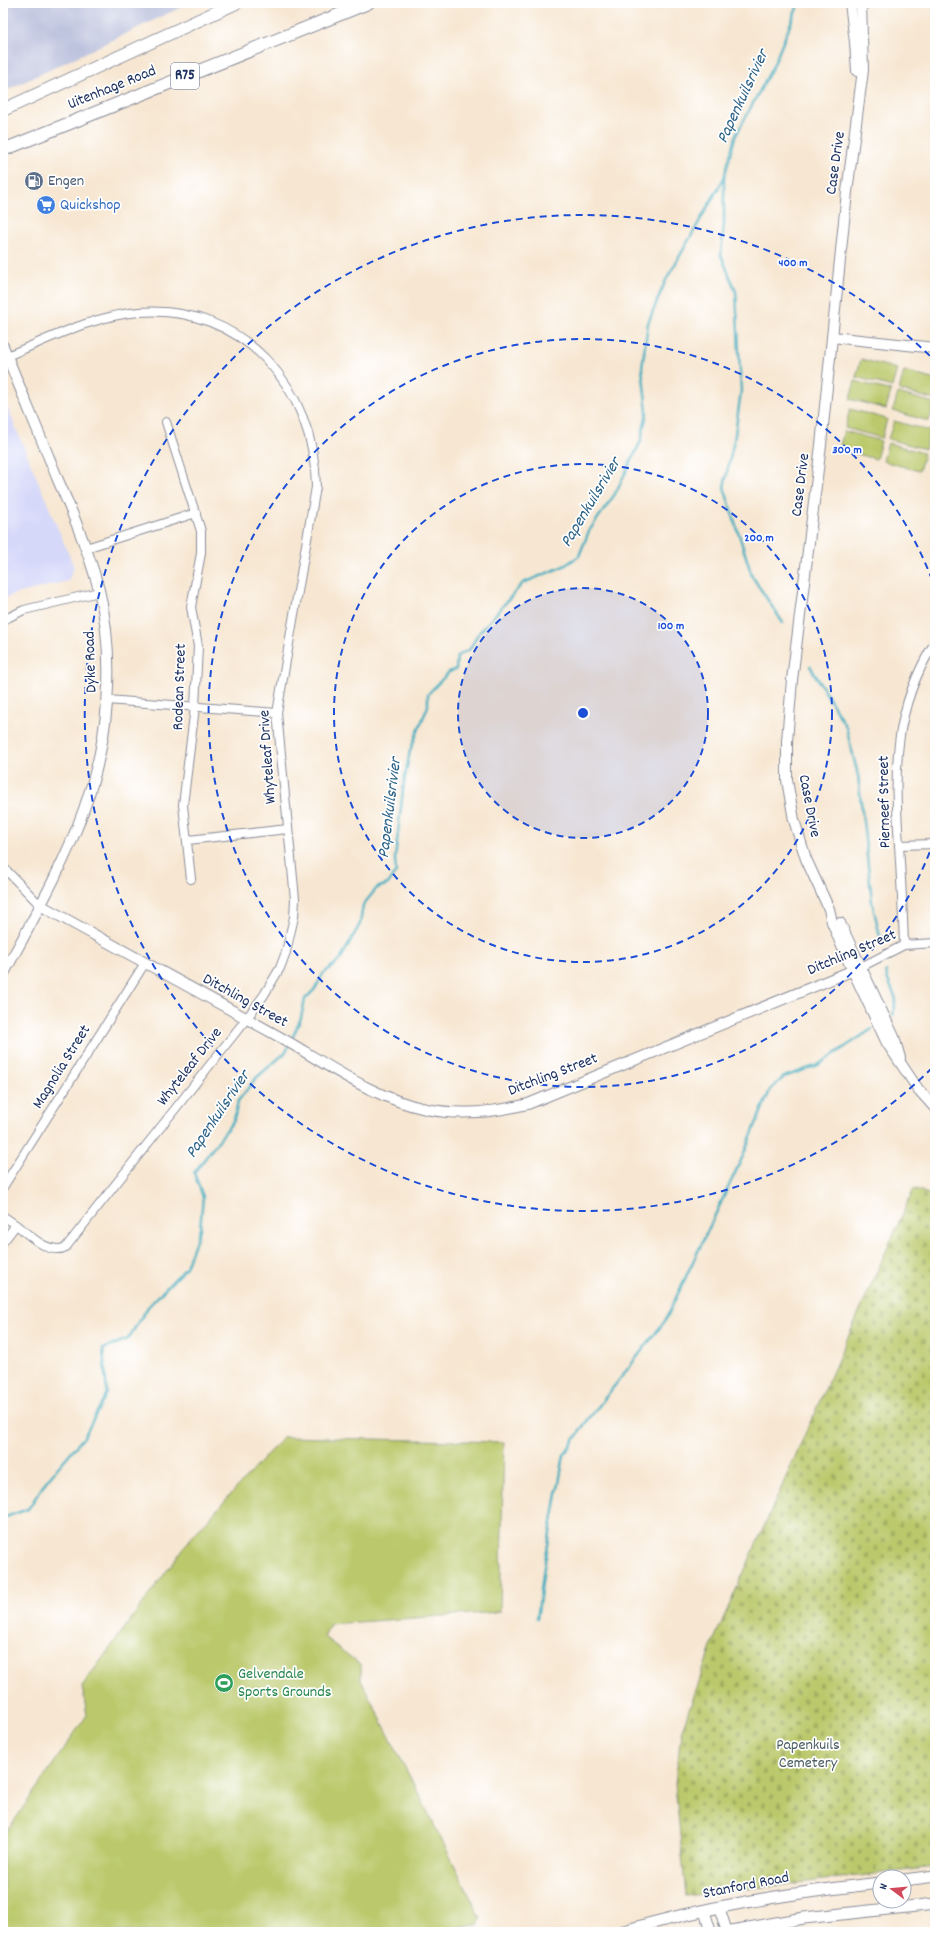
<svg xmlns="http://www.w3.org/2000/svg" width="938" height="1935" font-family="Dekko,sans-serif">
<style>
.built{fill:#d5d8f9}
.industrial{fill:#bdc3de}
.cemetery{fill:url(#cemetery-stones);stroke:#6b7c65}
.pitch{fill:#bbc96c;stroke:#6b7c65}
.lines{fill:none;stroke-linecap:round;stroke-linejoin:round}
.stream{stroke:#41adc0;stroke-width:2.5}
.minor-casing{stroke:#898b98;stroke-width:10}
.tertiary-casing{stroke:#898b98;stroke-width:12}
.secondary-casing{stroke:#898b98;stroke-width:13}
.primary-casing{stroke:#898b98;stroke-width:14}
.minor{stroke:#fff;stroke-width:8}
.tertiary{stroke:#fff;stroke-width:10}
.secondary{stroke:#fff;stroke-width:11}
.primary{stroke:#fff;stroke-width:12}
.ring{fill:none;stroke:#1d4ed8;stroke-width:2;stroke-dasharray:7 5}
.labels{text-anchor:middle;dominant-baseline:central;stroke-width:3.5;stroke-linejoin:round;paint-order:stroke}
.shield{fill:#fff;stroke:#5f6d8e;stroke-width:1}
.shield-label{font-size:15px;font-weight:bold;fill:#1b2f5e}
.street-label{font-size:16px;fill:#1b2f5e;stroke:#fff}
.service-label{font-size:16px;fill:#4e5e75;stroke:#fff;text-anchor:start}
.shop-label{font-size:16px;fill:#366cbe;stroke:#fff;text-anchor:start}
.leisure-label{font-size:16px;fill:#27864d;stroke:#fff;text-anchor:start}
.park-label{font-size:16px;fill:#4b5d62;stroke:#fff}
.water-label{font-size:17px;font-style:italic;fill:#2a6185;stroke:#fff}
.centre{fill:#1d4ed8;stroke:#fff;stroke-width:2}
.ring-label{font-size:12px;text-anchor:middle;font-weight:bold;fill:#1d4ed8;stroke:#fff;stroke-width:3.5;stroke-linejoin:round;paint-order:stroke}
</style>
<defs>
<pattern id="cemetery-stones" width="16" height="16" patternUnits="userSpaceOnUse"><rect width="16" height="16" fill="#bbc96c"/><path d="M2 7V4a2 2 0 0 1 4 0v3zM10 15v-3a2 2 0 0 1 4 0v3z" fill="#a0ad60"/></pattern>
</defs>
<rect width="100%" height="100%" fill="#fff"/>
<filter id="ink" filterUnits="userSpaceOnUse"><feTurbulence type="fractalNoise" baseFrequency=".025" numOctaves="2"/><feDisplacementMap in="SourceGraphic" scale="8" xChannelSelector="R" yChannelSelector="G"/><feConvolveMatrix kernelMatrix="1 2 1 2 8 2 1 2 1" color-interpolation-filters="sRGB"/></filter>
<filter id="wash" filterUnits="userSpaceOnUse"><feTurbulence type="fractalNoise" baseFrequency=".012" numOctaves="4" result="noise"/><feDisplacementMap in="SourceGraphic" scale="16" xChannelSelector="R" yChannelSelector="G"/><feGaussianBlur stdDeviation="0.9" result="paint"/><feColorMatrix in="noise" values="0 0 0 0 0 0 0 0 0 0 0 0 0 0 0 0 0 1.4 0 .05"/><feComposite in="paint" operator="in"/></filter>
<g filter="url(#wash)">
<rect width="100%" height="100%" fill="#f7e7d2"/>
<!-- built -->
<polygon class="built" points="3,397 74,567 68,581 12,595 3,600"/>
<!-- industrial -->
<polygon class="industrial" points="3,3 190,3 3,92"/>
<!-- cemetery -->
<polygon class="cemetery" points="914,1188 935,1197 935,1867 686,1896 675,1784 681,1733 712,1644"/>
<!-- pitch -->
<g class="pitch">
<polygon points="861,359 897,369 892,387 856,377"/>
<polygon points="904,371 935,380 935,400 899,390"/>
<polygon points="855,381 891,391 886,409 850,399"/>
<polygon points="898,393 934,403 929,421 893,411"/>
<polygon points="850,409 887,419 882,438 845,428"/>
<polygon points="894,421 930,431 925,449 888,439"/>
<polygon points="844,431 881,441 876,459 839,449"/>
<polygon points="888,443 924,453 919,471 883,461"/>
<polygon points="283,1437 504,1442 500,1612 330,1624 324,1637 361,1665 361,1680 481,1918 478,1925 463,1926 452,1932 3,1932 3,1837 87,1715 82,1686 191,1538"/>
</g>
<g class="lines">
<!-- stream -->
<g class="stream">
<polyline points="724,179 724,223 721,255 736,292 741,391 735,435 724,487 752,576 783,623"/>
<polyline points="810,666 846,727 858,775 872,902 882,945"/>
<polyline points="886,971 887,978 896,999 893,1015"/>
<polyline points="291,1041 301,1018 305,999 315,989 323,974 340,960 360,924 363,905 377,888 388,884 396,872 395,858 404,782 410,751 428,706 428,694 449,672 456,669 457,656 470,649 478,634 523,583 564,566 579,556 589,531 615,494 641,441 647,412 642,368 648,323 665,282 724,178 735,137 774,64 799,3"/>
<polyline points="3,1518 28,1509 47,1480 84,1437 107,1393 103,1349 128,1339 148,1307 186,1267 200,1229 203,1197 194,1173 234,1120 238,1101 256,1078 285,1053 289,1046"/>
<polyline points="537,1619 544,1567 564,1455 584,1425 665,1321 743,1156 770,1090 784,1077 818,1065 872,1029"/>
</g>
</g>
</g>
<g filter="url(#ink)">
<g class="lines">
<defs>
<g id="minor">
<polyline points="166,422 201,531 201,553 191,607 198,646 195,707 183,805 191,879"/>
<polyline points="86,548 196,513"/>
<polyline points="3,620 24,610 99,592"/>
<polyline points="107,700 277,713"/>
<polyline points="188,840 288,829"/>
<polyline points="899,845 935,844"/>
<polyline points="3,867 40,905"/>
<path d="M 904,945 C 903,912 901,878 899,845 C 894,769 893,709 935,642"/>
<polyline points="861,967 904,945 935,943"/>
<polyline points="3,1187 145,963"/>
<polyline points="3,1216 16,1225"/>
<path d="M 3,1242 L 16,1225 C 29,1234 49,1256 66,1247 L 247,1018 L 264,995 L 280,968 L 286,952 L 294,917 L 295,899 L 277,713 L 316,487 C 315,388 243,304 139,312 C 92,316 49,339 7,356"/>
</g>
<g id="tertiary">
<polyline points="850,3 855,42 857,71"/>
<polyline points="861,3 863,70 847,192 821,445 792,680 787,741 787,780 794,820 806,859 829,909 832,922 846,956 887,1043 918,1089 935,1108"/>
<polyline points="832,337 935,348"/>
<path d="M 3,346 C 21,391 40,435 58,480 C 74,516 89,552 99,590 C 116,661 109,740 84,809 C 64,866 32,921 3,975"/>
<path d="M 40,905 C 120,949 199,992 278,1036 C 326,1063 372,1098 426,1109 C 461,1116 494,1112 528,1104 L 861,967"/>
<polyline points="840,923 894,1037 900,1058"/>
<polyline points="719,1907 727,1932"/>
<polyline points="704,1910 711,1932"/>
</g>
<g id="secondary">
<polyline points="904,1880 935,1876"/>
<path d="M 621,1932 C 705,1906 792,1893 880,1883"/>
<polyline points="726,1932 804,1918 935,1904"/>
</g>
<g id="primary">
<polyline points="3,110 236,3"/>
<polyline points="3,150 368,3"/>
</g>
</defs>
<!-- minor casing -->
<use href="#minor" class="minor-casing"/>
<!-- tertiary casing -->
<use href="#tertiary" class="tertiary-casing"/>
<!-- secondary casing -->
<use href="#secondary" class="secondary-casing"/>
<!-- primary casing -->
<use href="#primary" class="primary-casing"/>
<!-- minor -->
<use href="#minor" class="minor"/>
<!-- tertiary -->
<use href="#tertiary" class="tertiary"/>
<!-- secondary -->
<use href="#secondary" class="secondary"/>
<!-- primary -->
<use href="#primary" class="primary"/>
</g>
</g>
<!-- distance rings -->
<circle cx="583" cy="713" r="125" fill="#1d4ed8" fill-opacity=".12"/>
<g class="ring">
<circle cx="583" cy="713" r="125"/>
<circle cx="583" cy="713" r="249"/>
<path d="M934 841A374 374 0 1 1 934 585"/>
<path d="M932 1068A498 498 0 1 1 932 358"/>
</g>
<!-- icons -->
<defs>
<symbol id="fuel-disc" viewBox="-11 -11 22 22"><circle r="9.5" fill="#5c6f8a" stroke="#fff"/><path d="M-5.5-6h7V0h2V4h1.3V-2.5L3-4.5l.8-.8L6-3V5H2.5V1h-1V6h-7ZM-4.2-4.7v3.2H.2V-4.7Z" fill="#fff"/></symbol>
<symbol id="supermarket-disc" viewBox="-11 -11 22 22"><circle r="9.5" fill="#3f7fe0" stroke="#fff"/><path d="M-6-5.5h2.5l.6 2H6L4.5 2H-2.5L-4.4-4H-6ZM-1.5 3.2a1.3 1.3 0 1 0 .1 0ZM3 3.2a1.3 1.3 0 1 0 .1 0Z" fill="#fff"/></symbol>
<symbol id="stadium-disc" viewBox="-11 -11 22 22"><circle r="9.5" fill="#2e9e5b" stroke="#fff"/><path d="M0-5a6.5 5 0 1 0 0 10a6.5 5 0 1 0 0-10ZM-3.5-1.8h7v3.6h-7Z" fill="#fff"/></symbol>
</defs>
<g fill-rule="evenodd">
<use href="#fuel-disc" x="23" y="170" width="22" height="22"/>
<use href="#supermarket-disc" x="35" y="194" width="22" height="22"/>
<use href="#stadium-disc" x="213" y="1672" width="22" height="22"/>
</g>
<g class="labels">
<!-- shield labels -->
<rect class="shield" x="171" y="63" width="28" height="26" rx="3"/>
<g class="shield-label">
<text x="185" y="76">R75</text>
</g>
<!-- street labels -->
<g class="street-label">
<text transform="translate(112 88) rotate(-22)">Uitenhage Road</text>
<text transform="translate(836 163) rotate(-82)">Case Drive</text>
<text transform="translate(801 485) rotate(-83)">Case Drive</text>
<text transform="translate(91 662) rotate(-92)">Dyke Road</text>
<text transform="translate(180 687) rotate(-88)">Rodean Street</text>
<text transform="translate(268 757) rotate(-94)">Whyteleaf Drive</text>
<text transform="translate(885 802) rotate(-91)">Pierneef Street</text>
<text transform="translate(809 806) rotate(79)">Case Drive</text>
<text transform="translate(852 953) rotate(-23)">Ditchling Street</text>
<text transform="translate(245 1001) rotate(29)">Ditchling Street</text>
<text transform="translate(62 1067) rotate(-58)">Magnolia Street</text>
<text transform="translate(190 1067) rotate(-52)">Whyteleaf Drive</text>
<text transform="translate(553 1075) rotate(-21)">Ditchling Street</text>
<text transform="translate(746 1886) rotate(-11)">Stanford Road</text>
</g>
<!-- service labels -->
<g class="service-label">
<text x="48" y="181">Engen</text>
</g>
<!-- shop labels -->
<g class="shop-label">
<text x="60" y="205">Quickshop</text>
</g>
<!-- leisure labels -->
<g class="leisure-label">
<text x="238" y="1674">Gelvendale<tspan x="238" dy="18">Sports Grounds</tspan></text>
</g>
<!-- park labels -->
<g class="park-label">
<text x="808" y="1745">Papenkuils<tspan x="808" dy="18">Cemetery</tspan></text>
</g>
<!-- water labels -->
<g class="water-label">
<text transform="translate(744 97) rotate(-65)">Papenkuilsrivier</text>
<text transform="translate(592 503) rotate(-59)">Papenkuilsrivier</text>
<text transform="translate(391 808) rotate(-83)">Papenkuilsrivier</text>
<text transform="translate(219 1115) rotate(-56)">Papenkuilsrivier</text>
</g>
</g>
<circle cx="583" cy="713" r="6" class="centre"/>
<g class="ring-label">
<text x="793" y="266">400 m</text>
<text x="847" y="453">300 m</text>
<text x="759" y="541">200 m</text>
<text x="671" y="629">100 m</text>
</g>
<!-- margin -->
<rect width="938" height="1935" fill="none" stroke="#fff" stroke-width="16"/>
<!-- north arrow -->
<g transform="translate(892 1889) rotate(286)"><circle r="19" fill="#ffffff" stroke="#a4acbf"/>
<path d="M0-3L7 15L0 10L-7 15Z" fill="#d1495b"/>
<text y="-6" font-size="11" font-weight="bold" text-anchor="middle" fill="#1b2f5e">N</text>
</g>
</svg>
